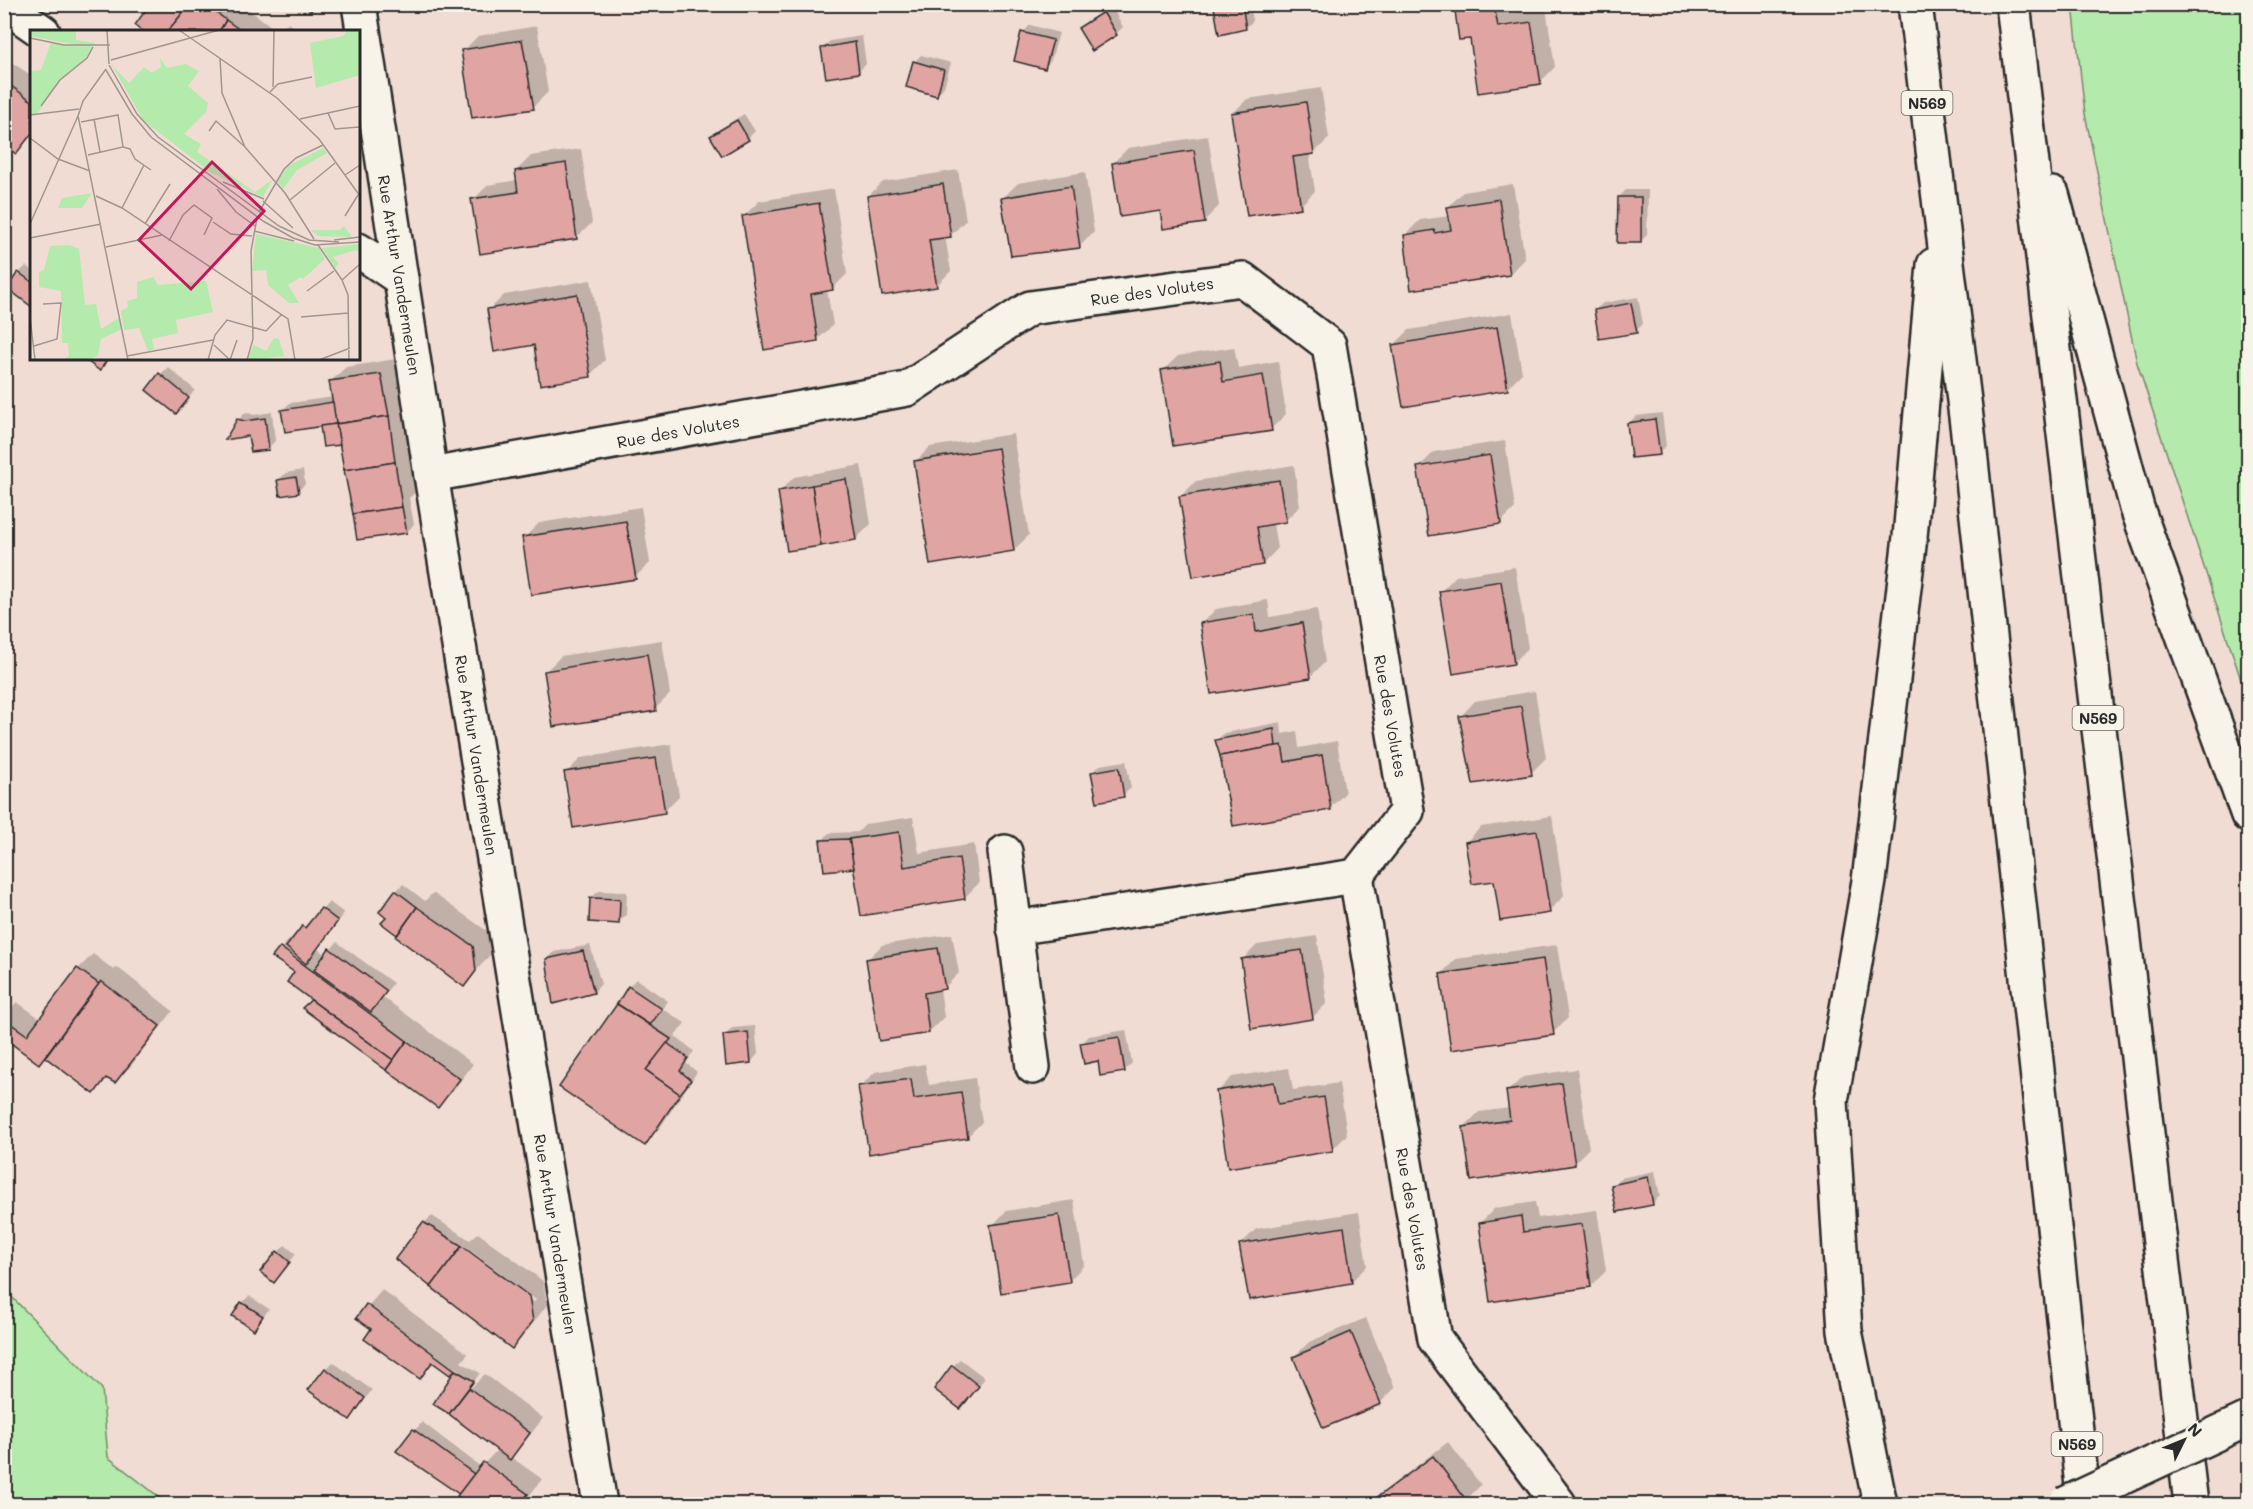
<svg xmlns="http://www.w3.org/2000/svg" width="2253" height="1509" font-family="Mali,sans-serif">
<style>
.green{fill:#b4eaab;stroke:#708a6b;stroke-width:1.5}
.shadow{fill:#0003;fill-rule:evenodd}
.building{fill:#e0a5a3;stroke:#2b2b2b;stroke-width:1.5}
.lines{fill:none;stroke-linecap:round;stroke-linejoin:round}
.street-casing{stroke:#2b2b2b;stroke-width:38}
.highway-casing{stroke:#2b2b2b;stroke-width:38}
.street{stroke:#f7f3e8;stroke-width:33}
.highway{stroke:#f7f3e8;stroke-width:33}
.street-bridge-casing{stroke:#2b2b2b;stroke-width:38;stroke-linecap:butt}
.street-bridge{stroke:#f7f3e8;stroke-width:33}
.labels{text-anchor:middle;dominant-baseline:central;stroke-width:6;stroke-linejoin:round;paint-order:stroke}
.shield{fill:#f7f3e8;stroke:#686764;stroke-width:1.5}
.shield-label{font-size:15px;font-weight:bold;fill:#2b2b2b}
.street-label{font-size:16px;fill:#2b2b2b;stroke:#f7f3e8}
.inset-road{fill:none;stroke:#a19590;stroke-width:1.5}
.view{fill:#c2185b;fill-opacity:0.15;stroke:#c2185b;stroke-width:3}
.inset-edge{fill:none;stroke:#2b2b2b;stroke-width:3}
</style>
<rect width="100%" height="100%" fill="#f0dcd3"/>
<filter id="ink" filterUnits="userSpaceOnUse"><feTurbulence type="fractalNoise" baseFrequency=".0167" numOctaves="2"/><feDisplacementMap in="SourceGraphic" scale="12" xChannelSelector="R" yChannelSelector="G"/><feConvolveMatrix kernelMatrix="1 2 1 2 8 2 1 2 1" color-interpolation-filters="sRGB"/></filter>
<g filter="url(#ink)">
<!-- green -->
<g class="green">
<polygon points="2073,5 2248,5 2248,701 2137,363 2085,114"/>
<polygon points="4,1289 102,1389 108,1457 168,1504 5,1504"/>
</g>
<!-- shadow -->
<g class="shadow">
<polygon points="152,4 241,4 279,32 147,32"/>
<polygon points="1218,4 1250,4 1253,21 1245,28 1215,8"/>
<polygon points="1463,4 1511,4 1512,13 1546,8 1555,67 1540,82 1471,37 1456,11"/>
<polygon points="1111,6 1123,27 1116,34 1080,28 1087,21"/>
<polygon points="288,23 299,32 279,32"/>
<polygon points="1030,25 1059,33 1051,60 1044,68 1023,33"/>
<polygon points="537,26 548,92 533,107 463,51 478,36"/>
<polygon points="305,28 310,32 301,32"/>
<polygon points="862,36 866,64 859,71 823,48 830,41"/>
<polygon points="921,55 951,63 944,87 937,94 914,62"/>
<polygon points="4,57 32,76 32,136 16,152 4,144"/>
<polygon points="1321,88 1329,138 1314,153 1309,153 1315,191 1300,206 1232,114 1247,99"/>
<polygon points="744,114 755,131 748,138 722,154 711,136 719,129"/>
<polygon points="1208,136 1219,206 1204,221 1161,209 1113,163 1128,148"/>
<polygon points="581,149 592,223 577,237 473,200 488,185 518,180 516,171 531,156"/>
<polygon points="958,170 966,220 951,235 945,236 951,271 936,286 868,196 883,182"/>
<polygon points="1085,172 1094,232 1080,246 1003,198 1018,183"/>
<polygon points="1513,184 1525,259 1510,274 1405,235 1420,220 1450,216 1448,207 1463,192"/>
<polygon points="834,189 847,274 832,289 827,290 833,325 818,339 744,216 759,201"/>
<polygon points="1626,190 1648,190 1647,235 1640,242 1619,197"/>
<polygon points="26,266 32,270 32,305 19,273"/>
<polygon points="591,280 605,360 590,375 535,343 489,310 504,295"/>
<polygon points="1638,297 1643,324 1636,331 1595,310 1603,303"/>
<polygon points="1512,313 1522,373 1507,388 1394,345 1409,330"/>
<polygon points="1234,347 1238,368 1278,361 1286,414 1271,429 1163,370 1178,356"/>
<polygon points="396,359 417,491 409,498 414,524 407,532 341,441 321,425 282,410 290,403 334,397 331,381 346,367"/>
<polygon points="168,367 195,390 183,405 161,374"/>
<polygon points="246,412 254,415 272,412 275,441 268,448 249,435 238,420"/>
<polygon points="1662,413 1666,446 1659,453 1629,423 1636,416"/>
<polygon points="1013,434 1029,535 1014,550 915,462 930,447"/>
<polygon points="1505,441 1515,508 1500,523 1419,467 1434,452"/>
<polygon points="861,465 871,524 856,539 779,492 794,477"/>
<polygon points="1294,465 1300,506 1285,521 1273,523 1277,549 1263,564 1181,496 1196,481"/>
<polygon points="303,470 305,484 298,491 278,480 286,473"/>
<polygon points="641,507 650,563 635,577 524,538 539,523"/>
<polygon points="1515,567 1528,648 1513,663 1441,591 1456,576"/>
<polygon points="1268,600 1270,617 1317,609 1325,662 1310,677 1201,624 1216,609"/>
<polygon points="662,640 670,694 655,709 546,671 561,656"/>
<polygon points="1535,691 1546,758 1531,773 1461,716 1475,701"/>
<polygon points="1281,722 1282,734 1297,731 1299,748 1337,741 1345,793 1330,808 1234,824 1222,755 1217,740 1224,733"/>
<polygon points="671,744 679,796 664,811 566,773 581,758"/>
<polygon points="1126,761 1131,788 1123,795 1093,772 1100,765"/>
<polygon points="1552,816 1564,896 1549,911 1495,879 1466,842 1481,827"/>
<polygon points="913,817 919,853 974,844 979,883 964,898 855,866 822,841 829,833 858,832 866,824"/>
<polygon points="403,884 425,901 433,893 487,931 490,955 464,985 401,928 396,891"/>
<polygon points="599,891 627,892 626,915 619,922 591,898"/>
<polygon points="329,902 344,913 318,949 326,955 337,942 393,983 383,997 473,1064 453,1091 438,1106 390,1063 304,1007 313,999 281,948 296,933 298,934 311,919 313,921"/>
<polygon points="952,934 959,973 944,988 940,989 944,1017 929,1032 867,960 882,945"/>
<polygon points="1317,936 1327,1003 1312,1018 1242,960 1257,945"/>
<polygon points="590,945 601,984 594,992 547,959 554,952"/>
<polygon points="1557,945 1568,1018 1553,1033 1441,974 1456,959"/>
<polygon points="93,954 114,970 117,967 173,1011 130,1067 115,1081 108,1077 94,1092 45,1056 39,1062 4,1036 4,1015 17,1002 41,1019 78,969"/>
<polygon points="636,979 668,1001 663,1009 685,1023 675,1036 694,1051 686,1063 697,1072 659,1129 644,1144 561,1086 629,986"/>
<polygon points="755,1026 758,1054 751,1062 725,1036 732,1028"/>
<polygon points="1126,1030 1132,1063 1124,1071 1100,1060 1082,1044 1089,1036"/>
<polygon points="925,1064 929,1085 975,1078 982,1122 967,1137 860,1087 875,1072"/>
<polygon points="1289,1068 1293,1090 1339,1083 1347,1135 1332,1150 1217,1092 1232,1077"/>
<polygon points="1577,1069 1589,1148 1574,1163 1464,1127 1479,1112 1510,1108 1508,1091 1523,1077"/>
<polygon points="1655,1171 1660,1196 1652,1204 1613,1186 1620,1178"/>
<polygon points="1074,1200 1084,1265 1070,1280 992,1226 1006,1211"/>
<polygon points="1535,1202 1538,1218 1597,1210 1606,1271 1591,1286 1480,1223 1495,1208"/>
<polygon points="1359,1212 1367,1266 1352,1281 1250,1298 1241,1244 1256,1229"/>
<path d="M 432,1216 L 470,1240 L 478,1233 L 543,1281 L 547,1305 L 526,1332 L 511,1347 L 424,1223 ZM 463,1245 L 536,1300 L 534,1302 L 463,1249 Z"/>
<polygon points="285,1245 296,1254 274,1281 278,1252"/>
<polygon points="382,1290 468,1354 461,1362 480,1373 470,1387 471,1388 485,1374 543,1418 524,1443 511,1457 542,1479 523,1504 471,1504 460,1496 465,1489 398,1451 422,1422 481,1467 498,1449 435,1404 458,1367 450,1373 435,1362 419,1377 373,1329 358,1318"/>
<polygon points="249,1296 269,1309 254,1328 242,1303"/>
<polygon points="1366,1318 1395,1388 1380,1403 1294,1357 1309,1342"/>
<polygon points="960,1359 985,1378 967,1400 953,1366"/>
<polygon points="333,1362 372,1390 350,1418 326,1369"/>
<polygon points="1448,1442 1481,1485 1466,1500 1460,1504 1367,1504"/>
</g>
<!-- building -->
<g class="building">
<polygon points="150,4 190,4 167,32 144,32 135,25"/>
<polygon points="190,4 205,4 226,20 219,32 167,32"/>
<polygon points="301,4 315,4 311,11"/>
<polygon points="1228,4 1242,4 1246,29 1219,35 1214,7"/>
<polygon points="1494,5 1498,27 1531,22 1541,84 1478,93 1470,39 1459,40 1455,11"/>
<polygon points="1103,12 1117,35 1092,51 1078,28"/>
<polygon points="226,20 243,32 219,32"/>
<polygon points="1021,32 1053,40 1045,69 1014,61"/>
<polygon points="522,40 534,109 472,118 461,50"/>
<polygon points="855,42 859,73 826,78 821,48"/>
<polygon points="913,61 944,70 937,96 906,87"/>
<polygon points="4,82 11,86 4,95"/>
<polygon points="11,86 32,101 32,133 16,154 4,145 4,95"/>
<polygon points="1306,102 1314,154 1293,157 1301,208 1247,216 1231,113"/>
<polygon points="737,120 749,140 722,156 710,136"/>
<polygon points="1194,150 1205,223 1163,229 1160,211 1120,217 1112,163"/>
<polygon points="566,163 577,239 480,254 471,199 518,192 515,171"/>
<polygon points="943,184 951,237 929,240 937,287 882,296 867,196"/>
<polygon points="1071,186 1080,248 1011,256 1001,198"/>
<polygon points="1618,197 1641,197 1641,243 1617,243"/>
<polygon points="1499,199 1510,275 1411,290 1404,235 1434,230 1435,233 1451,230 1447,207"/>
<polygon points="819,203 833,290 811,294 818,341 764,350 742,216"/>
<polygon points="18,272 32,282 32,307 7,288"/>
<polygon points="577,294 591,377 540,385 534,345 494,352 487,309"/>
<polygon points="1631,303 1637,333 1599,339 1594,310"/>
<polygon points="1497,327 1508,390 1403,407 1392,345"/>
<polygon points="83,358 108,358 100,371"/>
<polygon points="1220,361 1223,382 1263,375 1272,431 1173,446 1161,370"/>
<polygon points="159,373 189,398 176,414 146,390"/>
<polygon points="381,374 389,416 336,424 329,381"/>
<polygon points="333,402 336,424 285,432 281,410"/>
<polygon points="389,416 395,462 344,470 336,424"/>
<polygon points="265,418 269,450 251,452 248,436 225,440 237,419 245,421"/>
<polygon points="1655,419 1660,455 1631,458 1627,423"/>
<polygon points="336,424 340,445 323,447 320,426"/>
<polygon points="998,448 1014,551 930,565 914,461"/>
<polygon points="1490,455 1501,524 1429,536 1417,467"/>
<polygon points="395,462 402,507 353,514 344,470"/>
<polygon points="296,477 299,493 280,496 277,480"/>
<polygon points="846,479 856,540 821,546 812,485"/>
<polygon points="1279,480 1286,522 1257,527 1263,565 1193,577 1179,496"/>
<polygon points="812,485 821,546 787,551 778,491"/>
<polygon points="402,507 407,533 357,540 353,514"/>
<polygon points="626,521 636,579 531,595 522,537"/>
<polygon points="1501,581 1514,664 1453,674 1439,591"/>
<polygon points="1254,614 1256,632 1302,623 1311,678 1211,694 1200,623"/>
<polygon points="647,654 656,711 553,727 544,671"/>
<polygon points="1521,706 1532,775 1473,784 1459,716"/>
<polygon points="1274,729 1276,746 1220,756 1215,740"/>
<polygon points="1282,745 1285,762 1322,755 1331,810 1233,826 1220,756"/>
<polygon points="656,758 665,813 573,828 564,772"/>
<polygon points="1119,767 1124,797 1097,802 1091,772"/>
<polygon points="1537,831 1550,913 1500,921 1494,881 1472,884 1465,842"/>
<polygon points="899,832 904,867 959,858 965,899 861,916 849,839"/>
<polygon points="849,839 854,868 824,871 820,840"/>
<polygon points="395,890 417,907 397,935 381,923 386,918 379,912"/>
<polygon points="590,898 620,899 619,924 589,922"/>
<polygon points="417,907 473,946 476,971 464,987 396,937"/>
<polygon points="321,908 338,921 306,964 286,947 302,926 305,928"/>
<polygon points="280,947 407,1041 393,1060 287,982 294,972 272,957"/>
<polygon points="329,948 387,991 371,1012 314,970"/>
<polygon points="938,948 945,989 924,993 929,1033 879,1041 866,959"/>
<polygon points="1302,950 1313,1019 1251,1029 1241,959"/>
<polygon points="583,951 594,993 553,1004 546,959"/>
<polygon points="1543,959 1554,1035 1451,1050 1440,974"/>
<polygon points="77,968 99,984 39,1064 4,1038 4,1019 27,1035"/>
<polygon points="101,981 160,1026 115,1083 106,1078 94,1094 45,1057"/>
<polygon points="628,986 662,1009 650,1025 617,1004"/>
<polygon points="311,1000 393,1060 386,1070 302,1008"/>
<polygon points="617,1004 671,1039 646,1070 680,1094 645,1146 559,1087"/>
<polygon points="748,1032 751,1063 726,1066 723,1035"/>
<polygon points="1119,1037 1125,1072 1100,1076 1098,1061 1084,1064 1080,1043"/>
<polygon points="407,1041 460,1079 438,1108 386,1070"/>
<polygon points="667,1043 688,1058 680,1071 691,1080 680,1094 646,1070"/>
<polygon points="911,1079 914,1099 961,1092 968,1138 869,1154 858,1086"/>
<polygon points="1274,1082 1278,1104 1324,1097 1333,1151 1228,1168 1216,1091"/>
<polygon points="1562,1083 1575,1165 1471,1181 1463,1127 1510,1120 1506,1091"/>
<polygon points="1648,1177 1653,1205 1617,1212 1611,1185"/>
<polygon points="1059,1215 1070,1282 1001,1293 990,1225"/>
<polygon points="1521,1216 1523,1232 1582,1224 1591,1287 1490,1302 1479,1223"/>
<polygon points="423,1222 462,1246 431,1287 395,1259"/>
<polygon points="1344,1227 1352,1283 1249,1300 1239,1244"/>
<polygon points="462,1246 529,1296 533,1321 512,1349 431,1287"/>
<polygon points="277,1251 290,1262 274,1283 260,1272"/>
<polygon points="241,1302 263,1316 254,1330 232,1316"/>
<polygon points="366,1304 455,1370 450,1375 432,1362 420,1379 364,1339 371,1329 356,1318"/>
<polygon points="1351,1332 1381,1404 1323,1428 1293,1357"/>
<polygon points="952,1365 979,1386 960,1409 934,1389"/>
<polygon points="325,1368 365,1398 350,1420 308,1390"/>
<polygon points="455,1370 474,1381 449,1414 433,1404"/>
<polygon points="469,1388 530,1433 510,1460 449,1414"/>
<polygon points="413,1429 474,1474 459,1494 396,1451"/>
<polygon points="1433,1456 1467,1501 1463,1504 1368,1504"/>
<polygon points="483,1462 528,1494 520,1504 469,1504 457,1496"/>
</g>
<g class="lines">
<defs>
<g id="street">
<polyline points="359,4 431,475 600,1504"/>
<polyline points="4,5 43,32"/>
<polyline points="358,250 401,279"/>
<polyline points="431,475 907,389 1030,308 1242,279 1329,345 1407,811 1356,876 1014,928"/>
<polyline points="1005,852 1033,1067"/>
<polyline points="1356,876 1435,1339 1559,1504"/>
</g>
<g id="highway">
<polyline points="1915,4 1968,433 2084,1504"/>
<polyline points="2013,4 2191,1504"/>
<polyline points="2052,194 2137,508 2248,815"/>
<polyline points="1880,1504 1845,1331 1831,1101 1869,881 1910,537 1934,265"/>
</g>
</defs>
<!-- street casing -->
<use href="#street" class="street-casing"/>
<!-- highway casing -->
<use href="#highway" class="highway-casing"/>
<!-- street -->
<use href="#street" class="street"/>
<!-- highway -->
<use href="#highway" class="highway"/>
<defs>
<polyline id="street-bridge" points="2065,1504 2248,1419"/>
</defs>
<!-- street-bridge casing -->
<use href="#street-bridge" class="street-bridge-casing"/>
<!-- street-bridge -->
<use href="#street-bridge" class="street-bridge"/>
</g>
</g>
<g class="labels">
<!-- shield labels -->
<g class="shield">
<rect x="1901.5" y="91" width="51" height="24" rx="4.5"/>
<rect x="2072.5" y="706" width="51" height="24" rx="4.5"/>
<rect x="2051.5" y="1432" width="51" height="24" rx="4.5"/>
</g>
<g class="shield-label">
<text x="1927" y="103">N569</text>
<text x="2098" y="718">N569</text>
<text x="2077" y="1444">N569</text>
</g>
<!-- street labels -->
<g class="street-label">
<text transform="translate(400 275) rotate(81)">Rue Arthur Vandermeulen</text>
<text transform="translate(1152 291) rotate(-8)">Rue des Volutes</text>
<text transform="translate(678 431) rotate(-10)">Rue des Volutes</text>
<text transform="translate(1391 716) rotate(80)">Rue des Volutes</text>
<text transform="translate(477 755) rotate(81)">Rue Arthur Vandermeulen</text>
<text transform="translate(1413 1209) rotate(80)">Rue des Volutes</text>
<text transform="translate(556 1234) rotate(81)">Rue Arthur Vandermeulen</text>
</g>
</g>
<!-- overview -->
<g transform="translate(30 30)">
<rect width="330" height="330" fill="#f0dcd3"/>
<path d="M 0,0 L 46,0 L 46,10 L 65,13 L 57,28 L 30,50 L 7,84 L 0,85 L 0,41 L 11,40 L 21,13 L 57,17 L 0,6 ZM 318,0 L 330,0 L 330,45 L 286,58 L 280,13 L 313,6 ZM 130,28 L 137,38 L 156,34 L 169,41 L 158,56 L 178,73 L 176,82 L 154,104 L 171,114 L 167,122 L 225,162 L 242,150 L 233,167 L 180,142 L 113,90 L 82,35 L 99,53 L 114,37 L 122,43 L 131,37 ZM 293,118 L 297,123 L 267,140 L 253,159 L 247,151 L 258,136 ZM 62,163 L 52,178 L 28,178 L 32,168 ZM 314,196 L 322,207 L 288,206 L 281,200 L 309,200 ZM 226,204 L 289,218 L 295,229 L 273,249 L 271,247 L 258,255 L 269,273 L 259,273 L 238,255 L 236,240 L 222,241 ZM 330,214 L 330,224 L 326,220 L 303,227 L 309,234 L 305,238 L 292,218 ZM 39,215 L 49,219 L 55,275 L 66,274 L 71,299 L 89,288 L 92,299 L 71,309 L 68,325 L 60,330 L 33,330 L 39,326 L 38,313 L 32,313 L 31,261 L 9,257 L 9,242 L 14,240 L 20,216 ZM 123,247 L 128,255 L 176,251 L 183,282 L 146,290 L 148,303 L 122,309 L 124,319 L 118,321 L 109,298 L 94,300 L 91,281 L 98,277 L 97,271 L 107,268 L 107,252 ZM 244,308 L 249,309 L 254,326 L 217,330 L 224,315 L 236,321 Z" fill="#b4eaab"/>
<path class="inset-road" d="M 77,0 L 79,34M 149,0 L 247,68 L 289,109 L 330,166M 0,8 L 34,15 L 80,15M 190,28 L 192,63 L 215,117 L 255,163 L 284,209M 81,30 L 189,0M 79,35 L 107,84 L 128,107 L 249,196 L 279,210 L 309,212M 76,39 L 53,71 L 48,86 L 98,330M 76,40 L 102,84 L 121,107 L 233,191 L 263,208 L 285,215 L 330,212M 243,57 L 244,0M 240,62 L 248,54 L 282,47M 11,76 L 30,50 L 57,28 L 63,17M 298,83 L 305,99 L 329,97M 0,85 L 49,79M 64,89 L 70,122M 270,89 L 330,76M 51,92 L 88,85 L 93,117 L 58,125M 179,101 L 186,91 L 214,116M 0,108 L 28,129 L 60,141M 93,117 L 100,119 L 105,129 L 121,140M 315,145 L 330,135M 193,152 L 234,169M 187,159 L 206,182 L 225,196M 66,166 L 92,178 L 258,289 L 265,330M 260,170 L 305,133M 233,171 L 263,198M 92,178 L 114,135M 229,182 L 254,139 L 266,128 L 293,115M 315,186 L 328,165M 183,192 L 201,204 L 222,206M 0,194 L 48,86M 115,194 L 140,154M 224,201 L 264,211M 0,208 L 71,194M 304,210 L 330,207M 139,211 L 153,185 L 164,175 L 182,188 L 174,205M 288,215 L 312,250M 76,217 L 132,205M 312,250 L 318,265 L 319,330M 312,250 L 330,234M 277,261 L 304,241M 0,287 L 5,330M 271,287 L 318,283M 184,315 L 200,330M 4,316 L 27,309 L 31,273 L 13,274M 97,326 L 183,310M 178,330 L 185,305 L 197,290 L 236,301 L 251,285M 200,330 L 207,310M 217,330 L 223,309 L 221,221 L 227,188M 289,330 L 320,318"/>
<path class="view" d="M 182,132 L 234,181 L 161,259 L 109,210 Z"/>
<rect width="330" height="330" class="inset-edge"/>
</g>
<!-- margin -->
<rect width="2253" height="1509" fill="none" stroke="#f7f3e8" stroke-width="24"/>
<rect x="12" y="12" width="2229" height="1485" fill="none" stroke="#2b2b2b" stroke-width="2" filter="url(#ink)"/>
<!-- north arrow -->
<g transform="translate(2184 1440) rotate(47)" stroke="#f7f3e8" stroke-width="4.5" paint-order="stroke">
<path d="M0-4.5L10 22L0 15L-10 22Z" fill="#2b2b2b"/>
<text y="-9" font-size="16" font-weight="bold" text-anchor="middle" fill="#2b2b2b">N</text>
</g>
</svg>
